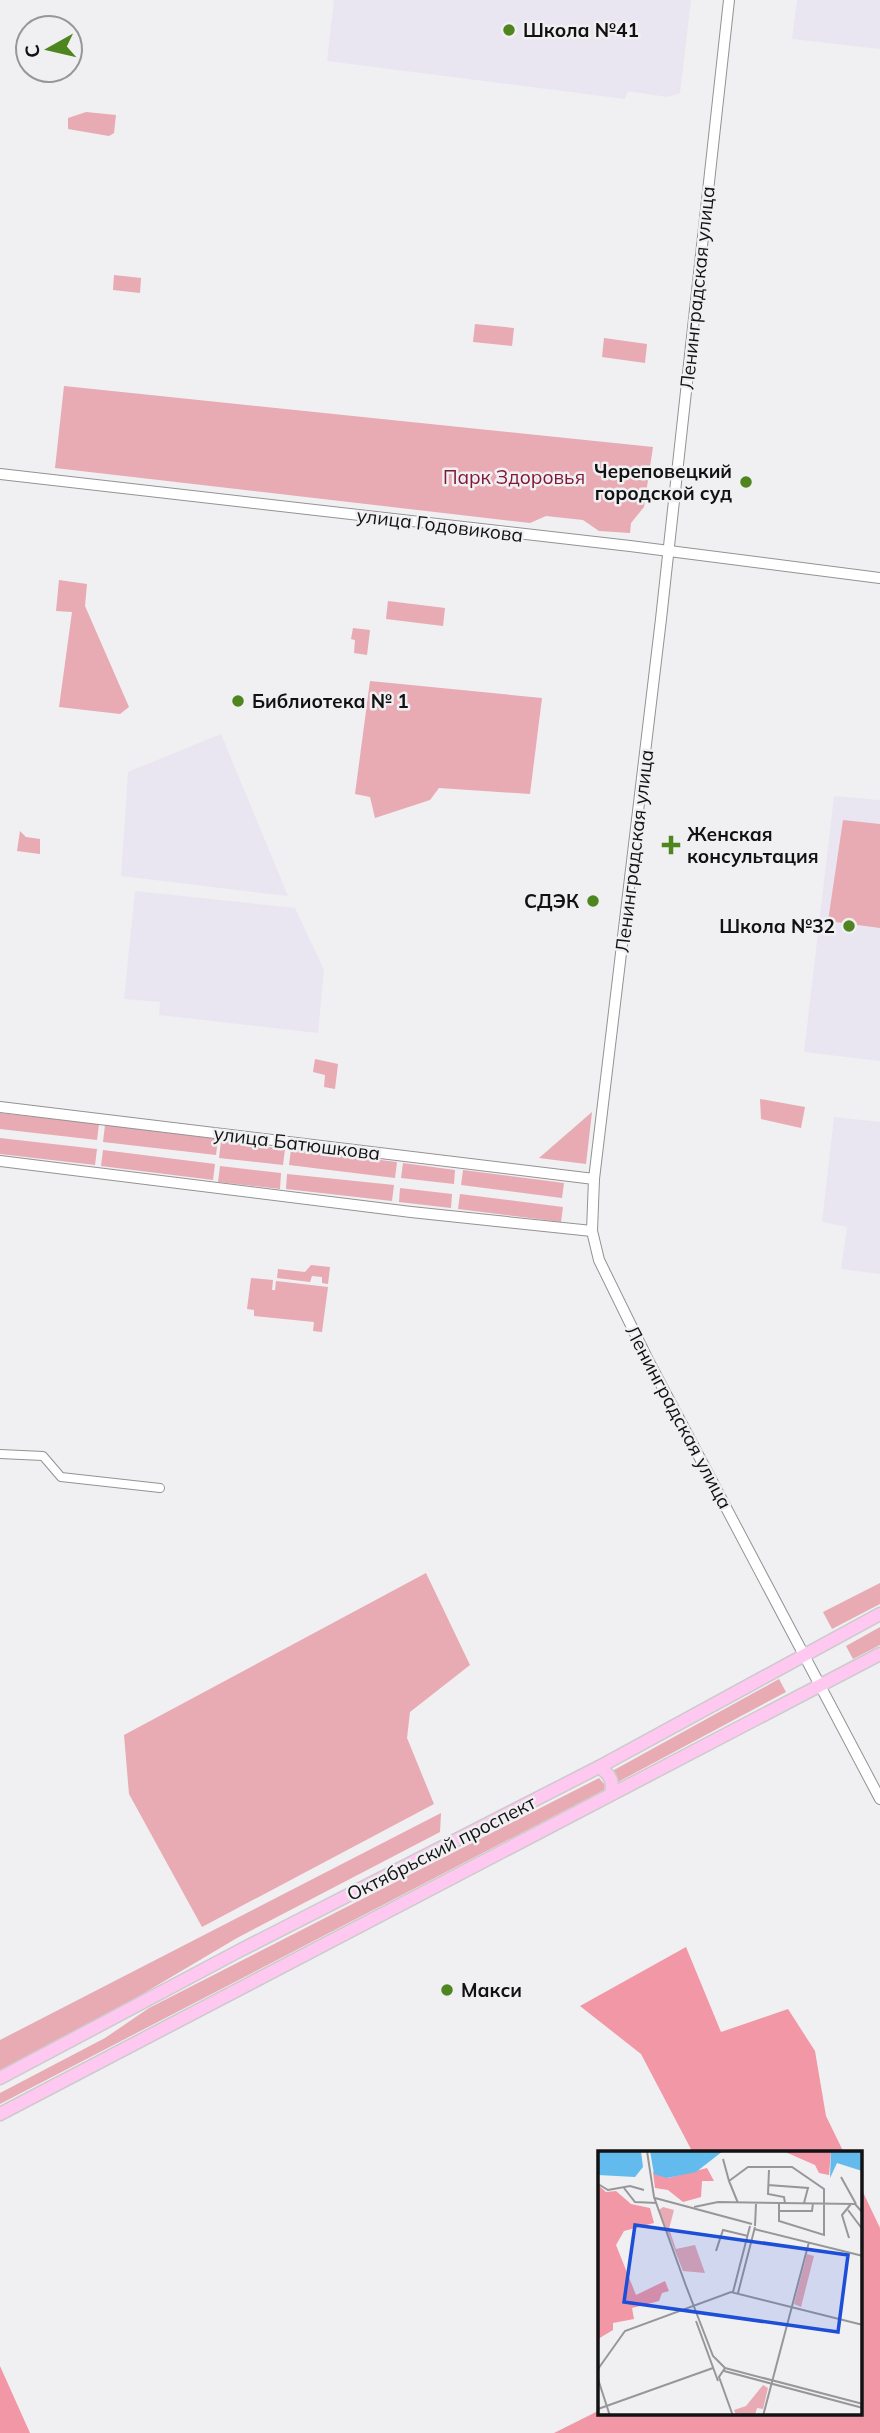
<svg xmlns="http://www.w3.org/2000/svg" width="880" height="2433" font-family="Mulish,sans-serif">
<style>
.built{fill:#eae6f1}
.green{fill:#e8aab3}
.forest{fill:#f297a5}
.lines{fill:none;stroke-linecap:round;stroke-linejoin:round}
.minor-casing{stroke:#939294;stroke-width:10}
.tertiary-casing{stroke:#939294;stroke-width:12}
.primary-casing{stroke:#cbcbcb;stroke-width:15}
.minor{stroke:#fff;stroke-width:8}
.tertiary{stroke:#fff;stroke-width:10}
.primary{stroke:#fec8f1;stroke-width:12}
.poi-dot{fill:#4f851e;stroke:#f0eff2;stroke-width:2.5}
.labels{text-anchor:middle;dominant-baseline:central;stroke-width:5;stroke-linejoin:round;paint-order:stroke}
.poi-label{font-size:19px;font-weight:bold;fill:#121213;stroke:#f0eff2;text-anchor:start}
.street-label{font-size:19px;fill:#121213;stroke:#f0eff2}
.park-label{font-size:19px;fill:#811736;stroke:#f0eff2}
.inset-road{fill:none;stroke:#979799;stroke-width:2}
.view{fill:#1d4ed8;fill-opacity:0.15;stroke:#1d4ed8;stroke-width:3.5}
.inset-edge{fill:none;stroke:#121213;stroke-width:3.5}
</style>
<rect width="100%" height="100%" fill="#f0eff2"/>
<!-- built -->
<g class="built">
<polygon points="334,0 691,0 680,93 667,97 628,91 625,99 327,61"/>
<polygon points="797,0 880,0 880,49 792,39"/>
<polygon points="221,734 288,896 121,876 128,772"/>
<polygon points="834,796 880,800 880,1061 804,1052"/>
<polygon points="135,891 295,908 324,970 318,1033 159,1015 160,1002 124,999"/>
<polygon points="834,1117 880,1122 880,1274 841,1269 847,1227 822,1222"/>
</g>
<!-- green -->
<g class="green">
<polygon points="86,112 116,115 114,133 109,136 68,129 68,118"/>
<polygon points="114,275 141,278 140,293 113,290"/>
<polygon points="475,324 514,328 512,346 473,342"/>
<polygon points="604,338 647,344 645,363 602,357"/>
<polygon points="64,386 653,447 644,507 631,523 630,533 599,531 583,520 546,516 530,523 55,468"/>
<polygon points="59,580 87,584 85,606 129,707 120,714 59,707 72,612 56,611"/>
<polygon points="388,601 445,608 443,626 386,619"/>
<polygon points="353,628 370,630 367,655 354,653 355,640 351,639"/>
<polygon points="370,681 542,698 530,794 439,788 430,800 375,818 370,797 355,794"/>
<polygon points="843,820 880,824 880,928 828,921"/>
<polygon points="20,831 26,837 40,839 40,854 17,851"/>
<polygon points="315,1059 338,1064 335,1089 324,1087 325,1075 313,1072"/>
<polygon points="760,1099 805,1107 801,1128 761,1119"/>
<polygon points="592,1112 586,1164 539,1158"/>
<polygon points="0,1113 99,1124 97,1140 0,1129"/>
<polygon points="105,1125 218,1139 216,1155 103,1142"/>
<polygon points="0,1138 97,1149 95,1165 0,1154"/>
<polygon points="221,1141 285,1149 283,1165 219,1158"/>
<polygon points="291,1149 397,1162 395,1178 289,1165"/>
<polygon points="103,1150 215,1164 213,1180 101,1166"/>
<polygon points="403,1163 455,1170 454,1184 401,1178"/>
<polygon points="220,1166 281,1173 280,1189 218,1182"/>
<polygon points="463,1170 564,1183 562,1198 461,1185"/>
<polygon points="287,1174 394,1185 392,1201 286,1189"/>
<polygon points="400,1188 452,1194 451,1208 399,1202"/>
<polygon points="460,1194 563,1207 561,1222 458,1209"/>
<polygon points="311,1265 330,1267 328,1284 322,1283 322,1277 312,1276 310,1282 277,1278 278,1269 305,1272"/>
<polygon points="251,1278 273,1280 272,1290 275,1290 276,1281 328,1287 322,1332 313,1331 314,1322 254,1316 254,1310 247,1309"/>
<polygon points="426,1573 470,1665 410,1712 407,1738 434,1804 202,1927 129,1794 124,1735"/>
<polygon points="880,1583 880,1604 832,1629 823,1612"/>
<polygon points="880,1627 880,1645 853,1659 846,1646"/>
<polygon points="779,1679 786,1692 618,1782 614,1770"/>
<polygon points="599,1778 605,1785 604,1790 0,2104 0,2093 105,2038 149,2008"/>
<polygon points="441,1813 440,1832 237,1938 65,2040 0,2074 0,2040"/>
</g>
<!-- forest -->
<g class="forest">
<polygon points="686,1947 721,2032 788,2009 815,2051 826,2116 844,2153 693,2153 641,2054 580,2006"/>
<polygon points="861,2188 880,2228 880,2433 554,2433 600,2410 600,2414 861,2414"/>
<polygon points="0,2366 30,2433 0,2433"/>
</g>
<g class="lines">
<defs>
<polyline id="minor" points="0,1454 43,1456 61,1477 160,1488"/>
<g id="tertiary">
<polyline points="729,0 661,619 594,1179 592,1231 599,1260 647,1358 880,1799"/>
<polyline points="0,474 630,546 880,578"/>
<polyline points="0,1107 594,1179"/>
<polyline points="0,1161 411,1212 592,1231"/>
</g>
<g id="primary">
<path d="M 599,1767 C 610,1774 614,1781 611,1794"/>
<polyline points="0,2078 237,1952 599,1767 880,1614"/>
<polyline points="0,2114 880,1654"/>
</g>
</defs>
<!-- minor casing -->
<use href="#minor" class="minor-casing"/>
<!-- tertiary casing -->
<use href="#tertiary" class="tertiary-casing"/>
<!-- primary casing -->
<use href="#primary" class="primary-casing"/>
<!-- minor -->
<use href="#minor" class="minor"/>
<!-- tertiary -->
<use href="#tertiary" class="tertiary"/>
<!-- primary -->
<use href="#primary" class="primary"/>
</g>
<!-- markers -->
<g class="poi-dot">
<circle cx="509" cy="30" r="7"/>
<circle cx="746" cy="482" r="7"/>
<circle cx="238" cy="701" r="7"/>
<path d="M667.5 834.5h7v7h7v7h-7v7h-7v-7h-7v-7h7z"/>
<circle cx="593" cy="901" r="7"/>
<circle cx="849" cy="926" r="7"/>
<circle cx="447" cy="1990" r="7"/>
</g>
<g class="labels">
<!-- poi labels -->
<g class="poi-label">
<text x="523" y="30">Школа №41</text>
<text x="732" y="471" text-anchor="end">Череповецкий<tspan x="732" dy="22">городской суд</tspan></text>
<text x="252" y="701">Библиотека № 1</text>
<text x="687" y="834">Женская<tspan x="687" dy="22">консультация</tspan></text>
<text x="579" y="901" text-anchor="end">СДЭК</text>
<text x="835" y="926" text-anchor="end">Школа №32</text>
<text x="461" y="1990">Макси</text>
</g>
<!-- street labels -->
<g class="street-label">
<text transform="translate(697 288) rotate(-84)">Ленинградская улица</text>
<text transform="translate(440 525) rotate(7)">улица Годовикова</text>
<text transform="translate(634 851) rotate(-83)">Ленинградская улица</text>
<text transform="translate(297 1143) rotate(7)">улица Батюшкова</text>
<text transform="translate(679 1417) rotate(62)">Ленинградская улица</text>
<text transform="translate(441 1848) rotate(-27)">Октябрьский проспект</text>
</g>
<!-- park labels -->
<g class="park-label">
<text x="514" y="477">Парк Здоровья</text>
</g>
</g>
<!-- overview -->
<g transform="translate(598 2151)">
<rect width="264" height="264" fill="#f0eff2"/>
<path d="M 65,56 L 76,59 L 71,78 L 78,98 L 97,94 L 107,122 L 85,120 L 61,59 ZM 209,103 L 216,105 L 203,156 L 196,153 ZM 165,234 L 170,237 L 165,258 L 159,257 L 157,264 L 138,264 L 136,259 L 148,255 Z" fill="#e8aab3"/>
<path d="M 185,0 L 233,0 L 231,24 L 221,22 L 217,14 ZM 109,17 L 116,30 L 104,30 L 103,46 L 85,51 L 70,39 L 57,37 L 55,21 L 70,27 ZM 0,34 L 8,41 L 18,40 L 33,53 L 52,57 L 56,72 L 26,80 L 18,94 L 38,144 L 67,130 L 71,140 L 64,142 L 61,150 L 34,157 L 36,168 L 15,172 L 15,179 L 0,188 Z" fill="#f297a5"/>
<path d="M 0,0 L 43,0 L 45,16 L 37,26 L 0,24 ZM 52,0 L 138,0 L 125,0 L 98,21 L 69,27 L 56,23 ZM 233,0 L 264,0 L 264,20 L 239,12 L 232,27 Z" fill="#62bbec"/>
<path class="inset-road" d="M 49,0 L 56,46 L 88,135 L 115,205 L 127,217 L 121,226 L 135,265M 125,8 L 131,30M 171,19 L 170,43 L 186,46 L 187,52M 243,26 L 258,53M 0,33 L 10,39 L 32,35 L 46,39M 170,34 L 210,37 L 206,52M 26,37 L 37,51 L 59,52M 57,47 L 154,73M 140,52 L 131,30 L 150,16 L 194,16 L 226,38 L 226,84 L 181,70 L 181,60M 181,52 L 181,60 L 214,60 L 215,52M 96,56 L 120,51 L 257,53 L 265,62M 250,59 L 265,79M 157,75 L 158,53M 156,78 L 265,105M 251,87 L 244,64 L 253,53M 118,100 L 125,79 L 150,85M 135,141 L 152,75M 140,142 L 157,76M 98,170 L 120,230M 127,217 L 265,253M 0,218 L 27,180 L 133,141 L 265,174M 126,220 L 265,257M 0,228 L 12,265M 0,258 L 115,217M 165,265 L 211,91"/>
<path class="view" d="M 37,74 L 250,104 L 240,181 L 26,151 Z"/>
<rect width="264" height="264" class="inset-edge"/>
</g>
<!-- north arrow -->
<g transform="translate(49 49) rotate(262)"><circle r="33" fill="#f0eff2" stroke="#979799" stroke-width="2"/>
<path d="M0-5L12 26L0 18L-12 26Z" fill="#4f851e"/>
<text y="-10" font-size="19" font-weight="bold" text-anchor="middle" fill="#121213">С</text>
</g>
</svg>
